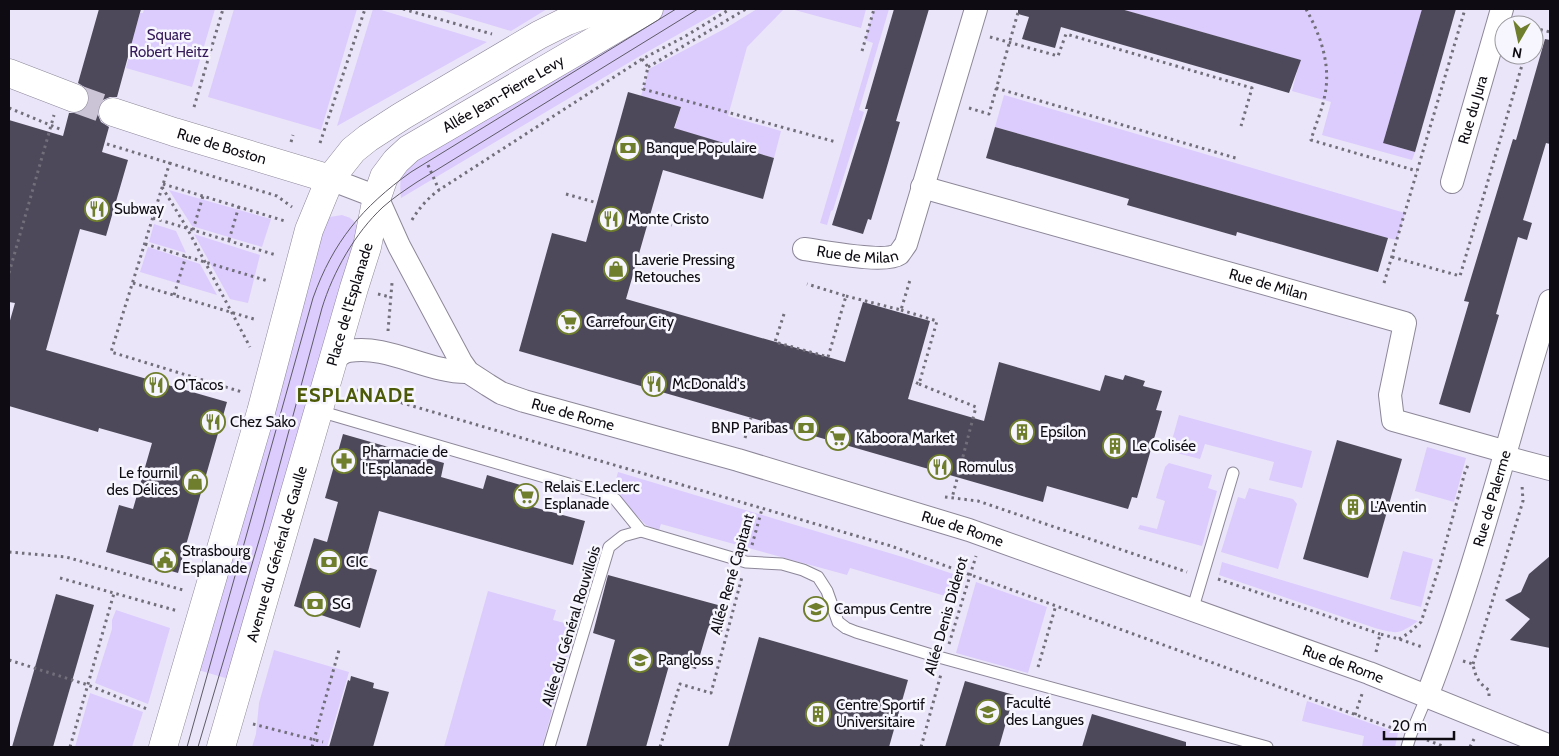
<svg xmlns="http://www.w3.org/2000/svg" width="1559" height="756" font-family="Cabin,sans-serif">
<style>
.green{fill:#dbccfd}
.building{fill:#4e495a}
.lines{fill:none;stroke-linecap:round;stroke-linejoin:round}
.secondary-tunnel{stroke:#cac4d6;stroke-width:28;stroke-dasharray:28 14;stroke-linecap:butt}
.lane-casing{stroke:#8d8799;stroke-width:13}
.street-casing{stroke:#8d8799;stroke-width:24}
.secondary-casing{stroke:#8d8799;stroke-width:29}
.path{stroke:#726e7a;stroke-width:3;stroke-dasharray:2.5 4;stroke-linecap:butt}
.lane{stroke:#fff;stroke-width:11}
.street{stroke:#fff;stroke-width:22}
.secondary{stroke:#fff;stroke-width:28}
.tram{stroke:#5e5a65;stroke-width:1}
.labels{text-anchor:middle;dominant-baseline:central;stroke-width:5;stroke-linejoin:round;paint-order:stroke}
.park-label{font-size:15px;fill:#351a59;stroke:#f7f5fd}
.street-label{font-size:15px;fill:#0e0c12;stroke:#f7f5fd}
.poi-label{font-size:15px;fill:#0e0c12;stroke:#f7f5fd;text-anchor:start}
.district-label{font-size:20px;font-weight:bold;letter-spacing:1px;fill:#4c5906;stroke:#f7f5fd}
</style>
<rect width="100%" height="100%" fill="#ebe5f9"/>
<!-- green -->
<g class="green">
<polygon points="144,9 215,9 192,87 126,68 131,49 130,48 140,13 143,13"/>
<polygon points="234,9 357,9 321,130 208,97"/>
<polygon points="373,9 378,9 487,42 337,126"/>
<polygon points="437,9 547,9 511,31"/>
<path d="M 663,9 L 723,9 L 640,56 L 401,198 C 399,179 401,172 411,156 Z"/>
<polygon points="757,9 784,9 747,47 728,116 781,131 774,158 699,136 671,141 681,107 641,96 649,69 726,28"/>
<polygon points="791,9 866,9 861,28"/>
<polygon points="874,9 889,9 859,110 864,112 833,210 831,211 827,225 820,223 873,43 865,40"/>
<polygon points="1121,9 1422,9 1383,143 1415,152 1412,160 1322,135 1331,102 1292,91 1300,60"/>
<polygon points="1004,95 1405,213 1397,240 1388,238 995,127"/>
<polygon points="169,190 271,219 262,247 192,226"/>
<path d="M 342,215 C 352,218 356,221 359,231 L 232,680 L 195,669 L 322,228 L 330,217 Z"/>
<polygon points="154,224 176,231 186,253 149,242"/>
<polygon points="194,234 260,255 248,303 230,299"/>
<polygon points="148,247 200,264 217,295 140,272"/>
<polygon points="1179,415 1312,451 1302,488 1269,480 1274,462 1205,444 1200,459 1169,451"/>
<polygon points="1427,447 1466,458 1454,502 1415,491"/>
<polygon points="1169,463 1212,475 1208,488 1217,491 1202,546 1138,529 1140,525 1157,529 1165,501 1156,498 1165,467"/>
<polygon points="618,472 906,558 959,576 952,598 850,568 847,575 661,524 659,530 646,525 613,491"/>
<polygon points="1249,488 1293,499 1297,504 1278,569 1221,552 1238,497 1245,499"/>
<polygon points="1403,551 1433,559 1421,607 1390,599"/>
<path d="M 1222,562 L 1418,621 C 1398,635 1398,634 1375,628 L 1219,575 Z"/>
<polygon points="976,582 1047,607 1028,673 956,653"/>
<polygon points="488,591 556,610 553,620 576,626 542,747 444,747"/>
<polygon points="116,610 170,628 148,704 95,683 112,629 112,620"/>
<polygon points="274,650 349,672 327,747 252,747 256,734 259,703"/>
<polygon points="90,693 143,712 132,747 75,747"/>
<polygon points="1307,701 1398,733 1395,747 1362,747 1364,736 1302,721"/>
</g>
<!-- building -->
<g class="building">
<polygon points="99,9 141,9 117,97 110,97 103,100 98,108 98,115 101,122 109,127 102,152 128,160 106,236 80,229 46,350 227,402 178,573 106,552 119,505 133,509 152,443 99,428 98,432 9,406 9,324 15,303 9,302 9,120 63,136 69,113 77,113 84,110 89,103 89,95 86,88 78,83"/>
<polygon points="894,9 929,9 896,121 900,122 886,170 871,220 868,219 863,234 832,225 868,109 865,109"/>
<polygon points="1018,9 1121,9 1301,60 1289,93 1061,27 1055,48 1022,39 1029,17 1018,14"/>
<polygon points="1422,9 1456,9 1415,152 1383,143"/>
<polygon points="1545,39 1550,40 1550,144 1546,143 1523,220 1532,223 1527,240 1518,237 1496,314 1499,315 1470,413 1439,404 1469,302 1464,301 1513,139 1516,140"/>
<polygon points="628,92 681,107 674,128 774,158 763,199 663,170 626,299 845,362 863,302 930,321 908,399 984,421 999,362 1100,391 1105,375 1123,380 1125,375 1145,381 1143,386 1162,391 1156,410 1162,411 1137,498 1132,497 1128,509 1047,486 1043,502 519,351 552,233 586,242"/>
<polygon points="995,127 1388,238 1378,272 1237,232 1236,236 1127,205 1129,199 986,158"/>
<polygon points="343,434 444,463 441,477 483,489 487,475 537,490 533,507 585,521 573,565 379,511 364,566 377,570 360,628 294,606 314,538 327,542 338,502 325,498"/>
<polygon points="1337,440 1402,459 1368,578 1303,559"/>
<polygon points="1550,556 1550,648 1510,640 1530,619 1505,600 1521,592 1529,574"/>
<polygon points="608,575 729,608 722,632 708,628 696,669 670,662 646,747 586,747 615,640 593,633"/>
<polygon points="56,594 94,605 53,747 12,747"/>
<polygon points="759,637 908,680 889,747 728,747"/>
<polygon points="351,676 374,683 373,688 389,692 373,747 329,747 348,680 350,681"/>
<polygon points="965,681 1014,695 999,747 945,747"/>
<polygon points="1092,714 1186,742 1186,747 1082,747"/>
</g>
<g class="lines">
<!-- secondary-tunnel -->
<polyline class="secondary-tunnel" points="74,98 113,112"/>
<defs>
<g id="lane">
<polyline points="319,411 603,494 615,499 641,531 746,562 782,564 803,570 818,577 827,591 838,622 846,628 856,632 935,656 1267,747"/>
<polyline points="1192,611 1233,473"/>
<polyline points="549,747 609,547 623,536 641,531"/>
<polyline points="1407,747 1411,734 1427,696"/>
</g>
<g id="street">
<path id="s1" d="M 330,179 L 377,197 L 399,246 L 461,362 L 468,372 L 488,385 L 501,393 L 524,401 L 738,460 L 969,530 L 1369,673 L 1550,746"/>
<path id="s2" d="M 1452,182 L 1502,9"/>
<path id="s3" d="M 922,187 L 1405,323 L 1390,395 L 1393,420 L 1507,452"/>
<path id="s4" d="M 804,249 C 822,251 885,264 899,254 C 901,251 904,247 906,244 L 976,9"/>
<path d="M 333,360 C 338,356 343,352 349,351 C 387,344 429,373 468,372"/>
<polyline points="1505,457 1550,469"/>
<path id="s5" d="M 1427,696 C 1477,567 1509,433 1550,301"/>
</g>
<g id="secondary">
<polyline points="9,73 74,98"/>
<path id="s6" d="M 113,112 L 174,132 L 330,179"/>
<polyline points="163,747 261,412 309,230 330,179 353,150 368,138 402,116 539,35 567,21 586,14 609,9"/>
<path id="s7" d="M 221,747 L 354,288 L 367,247 L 377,197 L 384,177 L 396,161 L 409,149 L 649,9"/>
</g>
</defs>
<!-- lane casing -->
<use href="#lane" class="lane-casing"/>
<!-- street casing -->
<use href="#street" class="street-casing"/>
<!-- secondary casing -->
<use href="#secondary" class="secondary-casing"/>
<!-- path -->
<g class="path">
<polyline points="403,9 492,34"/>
<path d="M 1306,9 C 1321,36 1332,67 1324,99 C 1321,113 1315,126 1311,140 L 1417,171"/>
<polyline points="1534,28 1550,32"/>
<polyline points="990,37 1058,56 1066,34 1252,88 1241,126"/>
<polyline points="862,51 874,9"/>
<polyline points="642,59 648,67 643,89 836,142"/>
<polyline points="648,67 746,9"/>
<polyline points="996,88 1239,159"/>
<polyline points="194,107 223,9"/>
<polyline points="9,108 62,130"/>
<polyline points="969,108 989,114 1019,9"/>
<polyline points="291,142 293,135"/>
<polyline points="320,143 365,9"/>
<polyline points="107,144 277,196 292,207"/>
<polyline points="170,162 111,352 242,392"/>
<polyline points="428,165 439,190"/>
<polyline points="163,184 285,221"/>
<polyline points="162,187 187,228 250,347"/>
<polyline points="566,194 594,202"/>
<polyline points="153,218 276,255"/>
<polyline points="653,219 672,225"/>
<path d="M 412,220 C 419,208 428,198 439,190 L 642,59 L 684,37 L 730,9"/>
<polyline points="193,230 203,196"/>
<polyline points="229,240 239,206"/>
<polyline points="145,244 268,281"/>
<polyline points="1392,257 1460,276 1525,55"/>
<polyline points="9,273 54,115"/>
<polyline points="133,283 257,320"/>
<polyline points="1384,283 1465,9"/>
<polyline points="378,294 390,297"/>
<polyline points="174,295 186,256"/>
<polyline points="846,296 901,310 910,280"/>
<polyline points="901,310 937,321 919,384 913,381"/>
<polyline points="784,314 775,342 828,357 846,296 807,284"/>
<polyline points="388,331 392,283"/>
<polyline points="919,384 976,407 952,498"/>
<polyline points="351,388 891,546 1395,729"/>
<polyline points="745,438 751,418"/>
<polyline points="945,497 978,501 1187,572"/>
<polyline points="752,545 762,509"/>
<polyline points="9,552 66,557 183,590"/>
<polyline points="60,578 178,611"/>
<polyline points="1218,579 1380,634"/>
<polyline points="1399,639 1409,633 1421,622 1438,571 1465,472 1469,463"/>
<polyline points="949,644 976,556"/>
<polyline points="1376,652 1380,634 1399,639 1422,647"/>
<polyline points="9,660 88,685 147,709"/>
<path d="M 1463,661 L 1473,664 C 1475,676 1479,684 1489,690 L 1489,697"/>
<polyline points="1473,664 1523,501 1522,485"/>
<polyline points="1038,667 1056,605"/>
<polyline points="1355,715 1362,694"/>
<polyline points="253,724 323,742"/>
<polyline points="1427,740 1445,747"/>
<polyline points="70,747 114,593"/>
<polyline points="312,747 339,650"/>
<polyline points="660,747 680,684 711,693 742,577"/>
<polyline points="921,747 941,674"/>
<polyline points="1470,747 1474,739"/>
</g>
<!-- lane -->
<use href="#lane" class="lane"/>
<!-- street -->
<use href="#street" class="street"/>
<!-- secondary -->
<use href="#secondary" class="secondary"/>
<!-- tram -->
<g class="tram">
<path d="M 187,747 L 313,298 C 333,242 362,207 411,172 L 676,9"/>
<path d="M 198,747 L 263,527 L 322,308 C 333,272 355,233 383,207 C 393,198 405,190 417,182 L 698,9"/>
</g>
</g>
<!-- icons -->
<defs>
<symbol id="bank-ring" viewBox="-11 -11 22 22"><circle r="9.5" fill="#f7f5fd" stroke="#6f7e2c" stroke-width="1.5"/><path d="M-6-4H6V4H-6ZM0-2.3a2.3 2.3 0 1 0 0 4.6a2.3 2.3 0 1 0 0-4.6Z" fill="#6f7e2c"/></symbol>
<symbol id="restaurant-ring" viewBox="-11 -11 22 22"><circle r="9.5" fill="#f7f5fd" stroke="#6f7e2c" stroke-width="1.5"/><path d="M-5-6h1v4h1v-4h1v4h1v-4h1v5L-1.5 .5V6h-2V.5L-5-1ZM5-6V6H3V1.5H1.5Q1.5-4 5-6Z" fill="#6f7e2c"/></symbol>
<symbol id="shop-ring" viewBox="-11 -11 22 22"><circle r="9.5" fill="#f7f5fd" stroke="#6f7e2c" stroke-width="1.5"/><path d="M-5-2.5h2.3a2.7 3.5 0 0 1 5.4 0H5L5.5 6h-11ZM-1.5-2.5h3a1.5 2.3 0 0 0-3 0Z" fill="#6f7e2c"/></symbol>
<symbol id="supermarket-ring" viewBox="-11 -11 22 22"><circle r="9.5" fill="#f7f5fd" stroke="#6f7e2c" stroke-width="1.5"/><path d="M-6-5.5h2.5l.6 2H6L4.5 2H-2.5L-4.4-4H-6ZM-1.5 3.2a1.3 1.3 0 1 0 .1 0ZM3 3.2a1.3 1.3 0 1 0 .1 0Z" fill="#6f7e2c"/></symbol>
<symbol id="building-ring" viewBox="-11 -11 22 22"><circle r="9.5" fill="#f7f5fd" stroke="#6f7e2c" stroke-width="1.5"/><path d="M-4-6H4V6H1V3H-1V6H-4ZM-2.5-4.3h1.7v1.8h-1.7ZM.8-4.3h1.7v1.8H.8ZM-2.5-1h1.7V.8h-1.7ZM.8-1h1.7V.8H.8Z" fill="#6f7e2c"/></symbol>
<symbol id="pharmacy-ring" viewBox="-11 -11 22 22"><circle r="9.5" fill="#f7f5fd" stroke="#6f7e2c" stroke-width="1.5"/><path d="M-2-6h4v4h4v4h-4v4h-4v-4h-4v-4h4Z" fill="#6f7e2c"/></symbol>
<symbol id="civic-ring" viewBox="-11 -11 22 22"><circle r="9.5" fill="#f7f5fd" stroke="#6f7e2c" stroke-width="1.5"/><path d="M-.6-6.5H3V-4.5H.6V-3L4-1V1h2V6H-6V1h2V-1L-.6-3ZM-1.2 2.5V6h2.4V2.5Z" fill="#6f7e2c"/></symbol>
<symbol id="university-ring" viewBox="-11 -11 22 22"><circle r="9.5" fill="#f7f5fd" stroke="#6f7e2c" stroke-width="1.5"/><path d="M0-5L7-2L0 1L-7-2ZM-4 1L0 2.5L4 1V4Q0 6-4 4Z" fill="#6f7e2c"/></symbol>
</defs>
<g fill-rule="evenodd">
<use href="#bank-ring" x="614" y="134" width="28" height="28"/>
<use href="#restaurant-ring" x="83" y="195" width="28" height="28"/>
<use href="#restaurant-ring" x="597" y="205" width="28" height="28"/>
<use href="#shop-ring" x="602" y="255" width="28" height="28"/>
<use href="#supermarket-ring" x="555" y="308" width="28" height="28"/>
<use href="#restaurant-ring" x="640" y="370" width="28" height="28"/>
<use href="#restaurant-ring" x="142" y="371" width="28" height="28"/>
<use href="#restaurant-ring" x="199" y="408" width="28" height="28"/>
<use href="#bank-ring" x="792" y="414" width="28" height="28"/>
<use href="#building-ring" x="1008" y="418" width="28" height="28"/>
<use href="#supermarket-ring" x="824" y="424" width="28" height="28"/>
<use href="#building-ring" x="1101" y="432" width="28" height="28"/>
<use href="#pharmacy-ring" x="330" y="447" width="28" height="28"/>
<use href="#restaurant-ring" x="926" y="453" width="28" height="28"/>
<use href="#shop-ring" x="181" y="468" width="28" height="28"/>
<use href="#supermarket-ring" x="512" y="482" width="28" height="28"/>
<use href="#building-ring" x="1339" y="493" width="28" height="28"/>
<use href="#civic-ring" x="151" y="546" width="28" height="28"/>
<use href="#bank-ring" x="315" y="548" width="28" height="28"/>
<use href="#bank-ring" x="301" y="590" width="28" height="28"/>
<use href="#university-ring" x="802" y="595" width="28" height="28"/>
<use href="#university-ring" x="626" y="646" width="28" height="28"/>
<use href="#university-ring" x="974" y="698" width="28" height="28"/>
<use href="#building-ring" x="804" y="700" width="28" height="28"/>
</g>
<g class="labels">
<!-- park labels -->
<g class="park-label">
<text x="169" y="35">Square<tspan x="169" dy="17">Robert Heitz</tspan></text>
</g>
<!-- street labels -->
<g class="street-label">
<text stroke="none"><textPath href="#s7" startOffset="740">Allée Jean-Pierre Levy</textPath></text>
<text stroke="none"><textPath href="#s2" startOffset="75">Rue du Jura</textPath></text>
<text stroke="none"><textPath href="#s6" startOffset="114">Rue de Boston</textPath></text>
<text stroke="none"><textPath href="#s4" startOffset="54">Rue de Milan</textPath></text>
<text stroke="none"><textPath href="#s3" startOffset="360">Rue de Milan</textPath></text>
<text stroke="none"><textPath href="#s7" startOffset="461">Place de l'Esplanade</textPath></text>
<text stroke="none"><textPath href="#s1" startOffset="362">Rue de Rome</textPath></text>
<text stroke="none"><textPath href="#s5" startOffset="208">Rue de Palerme</textPath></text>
<text stroke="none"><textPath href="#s1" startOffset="768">Rue de Rome</textPath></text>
<text stroke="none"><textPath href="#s7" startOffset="201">Avenue du Général de Gaulle</textPath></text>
<text transform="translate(732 574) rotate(-74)">Allée René Capitant</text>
<text transform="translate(946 616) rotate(-74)">Allée Denis Diderot</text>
<text transform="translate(571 626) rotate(-73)">Allée du Général Rouvillois</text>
<text stroke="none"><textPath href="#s1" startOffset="1172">Rue de Rome</textPath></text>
</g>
<!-- poi labels -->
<g class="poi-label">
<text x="646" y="148">Banque Populaire</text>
<text x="114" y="209">Subway</text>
<text x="628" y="219">Monte Cristo</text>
<text x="634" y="260">Laverie Pressing<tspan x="634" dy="17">Retouches</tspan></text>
<text x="586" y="322">Carrefour City</text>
<text x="672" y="384">McDonald's</text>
<text x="174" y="385">O'Tacos</text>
<text x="230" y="422">Chez Sako</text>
<text x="788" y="428" text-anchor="end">BNP Paribas</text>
<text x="1040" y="432">Epsilon</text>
<text x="856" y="438">Kaboora Market</text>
<text x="1132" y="446">Le Colisée</text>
<text x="362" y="452">Pharmacie de<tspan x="362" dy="17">l'Esplanade</tspan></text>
<text x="958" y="467">Romulus</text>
<text x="178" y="473" text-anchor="end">Le fournil<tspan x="178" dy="17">des Délices</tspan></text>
<text x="544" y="487">Relais E.Leclerc<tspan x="544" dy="17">Esplanade</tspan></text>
<text x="1370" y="507">L'Aventin</text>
<text x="182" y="551">Strasbourg<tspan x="182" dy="17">Esplanade</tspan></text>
<text x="346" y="562">CIC</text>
<text x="332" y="604">SG</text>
<text x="834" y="609">Campus Centre</text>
<text x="658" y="660">Pangloss</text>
<text x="1006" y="703">Faculté<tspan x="1006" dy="17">des Langues</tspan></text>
<text x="836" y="705">Centre Sportif<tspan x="836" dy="17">Universitaire</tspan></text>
</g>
<!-- district labels -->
<g class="district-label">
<text x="356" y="395">ESPLANADE</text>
</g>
</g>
<!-- border -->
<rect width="1559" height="756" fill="none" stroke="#0e0c12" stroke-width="20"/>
<!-- north arrow -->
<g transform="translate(1519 40) rotate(189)"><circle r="24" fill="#f7f5fd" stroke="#9a989f"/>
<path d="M0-4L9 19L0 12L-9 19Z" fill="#6f7e2c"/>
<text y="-8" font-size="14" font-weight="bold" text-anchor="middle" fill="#0e0c12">N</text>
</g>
<!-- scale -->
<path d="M1384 731v8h70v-8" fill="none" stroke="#0e0c12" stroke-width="2.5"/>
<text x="1392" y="731" font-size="15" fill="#0e0c12" stroke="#f7f5fd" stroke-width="4" paint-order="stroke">20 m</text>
</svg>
